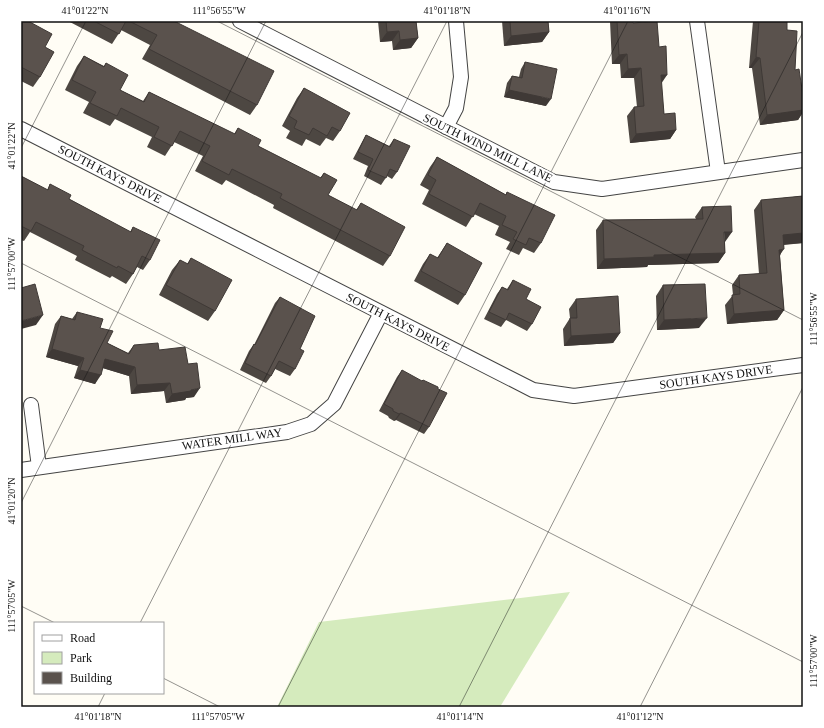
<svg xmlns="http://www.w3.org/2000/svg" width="824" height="728" font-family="Georgia,serif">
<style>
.green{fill:#d5ebbd}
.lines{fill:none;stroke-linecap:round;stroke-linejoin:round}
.minor-casing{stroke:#444;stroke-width:16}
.minor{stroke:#fff;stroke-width:14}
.wall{fill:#4d4742}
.shaded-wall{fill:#3f3936}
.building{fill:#5a524d;stroke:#3f3936}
.ticks{fill:none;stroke:#111;stroke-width:1;stroke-opacity:0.45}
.labels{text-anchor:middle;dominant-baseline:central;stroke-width:4;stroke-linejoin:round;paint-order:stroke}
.street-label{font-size:12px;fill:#111;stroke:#fff}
.neatline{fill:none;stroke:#111;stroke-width:1.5}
.ticks-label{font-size:10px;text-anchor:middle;fill:#111}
</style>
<rect width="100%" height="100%" fill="#fffdf5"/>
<!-- green -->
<polygon class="green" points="570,592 500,707 277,707 319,622"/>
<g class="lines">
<defs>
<g id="minor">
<polyline points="240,21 554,182 602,189 803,160"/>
<polyline points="697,21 718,172"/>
<polyline points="446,127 456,108 461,77 456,21"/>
<polyline points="21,129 533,390 574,396 803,365"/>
<polyline points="31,405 39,467"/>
<polyline points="21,470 287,432 311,424 334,404 381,313"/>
</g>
</defs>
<!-- minor casing -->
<use href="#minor" class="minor-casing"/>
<!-- minor -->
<use href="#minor" class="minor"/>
</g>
<!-- wall -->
<g class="wall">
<polygon points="21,21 45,47 40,77 33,87 21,81"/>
<polygon points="68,21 174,21 257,105 250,115 142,59 150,45 121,30 112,44"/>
<polygon points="378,21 416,21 418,38 411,48 393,50 392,41 380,42"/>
<polygon points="502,21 548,21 549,32 542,42 504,46"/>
<polygon points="610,21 633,21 633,23 661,83 664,114 676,130 670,139 630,143 627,116 634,107 637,107 634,78 621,78 620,64 612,64"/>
<polygon points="753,21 787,21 787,30 795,70 803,96 803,112 798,120 760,125 752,68 749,68"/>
<polygon points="84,56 104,66 106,63 120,90 143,101 149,92 234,134 238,128 258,146 320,178 324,173 328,195 356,210 361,203 390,256 383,266 273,208 274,205 226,180 222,185 195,171 203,156 174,142 165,156 147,147 152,137 115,119 110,126 83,113 89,102 65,90 77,66"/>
<polygon points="525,62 546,106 504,97 507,83 512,76 519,77 521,69"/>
<polygon points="304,88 340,131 333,141 326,138 320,146 306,139 302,146 286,138 290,131 282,126 297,98"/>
<polygon points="366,135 389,146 394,139 397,172 392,179 387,176 381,185 364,176 368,166 353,159 362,142"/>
<polygon points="437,157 506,195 507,192 541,243 534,253 523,248 519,255 506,249 510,242 495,235 499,226 474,214 466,227 422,204 429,190 420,185 430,167"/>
<polygon points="21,176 47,190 50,184 69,199 130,232 133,227 150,260 143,270 137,267 133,274 126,284 112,276 110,278 75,260 77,256 30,232 24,241 21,240"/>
<polygon points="803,196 803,243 784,245 780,256 784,310 777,320 727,324 725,305 733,295 732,285 739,275 759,274 754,210 761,200"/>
<polygon points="702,207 725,242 725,253 718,263 648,265 647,267 597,269 596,230 603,220 696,219 695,217"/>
<polygon points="447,243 465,295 458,305 414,281 423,264 430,254 437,258"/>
<polygon points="191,258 215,311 208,321 159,295 172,270 180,260 187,264"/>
<polygon points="513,280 526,299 532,324 527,331 506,320 501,327 484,319 497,294 502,287 507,289"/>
<polygon points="663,285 699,328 657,330 656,296"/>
<polygon points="280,297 300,349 295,369 290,376 275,369 271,376 266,383 240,370 249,351 254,344 254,345 275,303"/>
<polygon points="576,299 620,333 613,343 564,346 563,329 570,318 569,309"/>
<polygon points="77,312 100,328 107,343 128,353 134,345 159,350 188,364 194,397 186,398 185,400 166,403 164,391 131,394 129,376 103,368 95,384 74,378 78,366 46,357 55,324 61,316 72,319"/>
<polygon points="402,370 429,427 424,434 396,420 394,421 389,418 388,416 379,411 397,377"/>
</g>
<!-- shaded-wall -->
<g class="shaded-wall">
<polygon points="399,31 392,41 380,42 387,32"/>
<polygon points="549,32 542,42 504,46 511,36"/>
<polygon points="418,38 411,48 393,50 400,40"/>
<polygon points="627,54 620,64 612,64 619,55"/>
<polygon points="756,57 760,58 752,68 749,68"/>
<polygon points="641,68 634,78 621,78 628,69"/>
<polygon points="661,75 667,75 661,84"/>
<polygon points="509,90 551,99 546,106 504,97"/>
<polygon points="803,110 803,112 798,120 760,125 767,115"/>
<polygon points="676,130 670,139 630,143 636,134"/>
<polygon points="724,232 732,232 725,242"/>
<polygon points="803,233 803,243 776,245 783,235"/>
<polygon points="784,249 777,259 779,250"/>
<polygon points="725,253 718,263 648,265 647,267 597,269 604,259 654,255"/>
<polygon points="784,310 777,320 727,324 734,314"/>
<polygon points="43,315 36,325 21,329 21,321"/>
<polygon points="707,318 699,328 657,330 664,320"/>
<polygon points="620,333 613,343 564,346 571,336"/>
<polygon points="52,349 84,358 78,366 46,357"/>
<polygon points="105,359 135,367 129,376 99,367"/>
<polygon points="80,370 101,375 95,384 74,378"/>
<polygon points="170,383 164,391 131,394 137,385"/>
<polygon points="200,388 194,397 186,398 185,400 166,403 172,394"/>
<polygon points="401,413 396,420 394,421 399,414"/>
</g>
<!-- building -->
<g class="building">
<polygon points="21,21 28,21 52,34 45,47 54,52 40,77 21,67"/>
<polygon points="94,21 126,21 119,34"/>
<polygon points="129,21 174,21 274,71 257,105 149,49 157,35"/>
<polygon points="386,21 416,21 418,38 400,40 399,31 387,32"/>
<polygon points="510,21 548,21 549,32 511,36"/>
<polygon points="617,21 633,21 633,23 657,21 659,47 666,46 667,75 661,75 664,114 675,113 676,130 636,134 634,107 644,106 641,68 628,69 627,54 619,55"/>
<polygon points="759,21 787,21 787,30 797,31 795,70 799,69 803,96 803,110 767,115 760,58 756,57"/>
<polygon points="84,56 104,67 106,63 128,75 120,90 144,102 149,92 235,134 238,128 261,140 258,146 321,178 324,173 337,180 328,195 357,210 361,203 405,227 390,256 280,198 282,194 232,169 229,175 202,161 210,146 180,131 172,146 154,137 159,127 121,108 117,116 90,103 96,92 72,80"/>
<polygon points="525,62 557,69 551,99 509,90 512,76 522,78"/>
<polygon points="304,88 350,113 340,131 332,127 327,136 313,128 309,135 294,128 297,121 289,116"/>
<polygon points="366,135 390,147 394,139 410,146 397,172 390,169 386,178 368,170 373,159 358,152"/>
<polygon points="437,157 506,195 507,192 555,215 541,243 529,238 526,245 513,239 517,232 502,225 506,216 480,203 473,217 429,194 436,180 428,175"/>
<polygon points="21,176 48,190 50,184 71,195 69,199 131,232 133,227 160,240 150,260 142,256 133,274 118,266 117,268 82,250 84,246 36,222 31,231 21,226"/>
<polygon points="803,196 803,233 783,235 784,249 779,250 784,310 734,314 732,295 740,294 739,275 767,273 761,200"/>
<polygon points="731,206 732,232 724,232 725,253 654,255 654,257 604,259 603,220 703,219 702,207"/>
<polygon points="447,243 482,263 465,295 421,271 430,254 438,258"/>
<polygon points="191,258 232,280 215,311 166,285 180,260 188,264"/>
<polygon points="513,280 531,289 526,299 541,307 532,324 509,313 506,320 489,312 502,287 508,290"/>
<polygon points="35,284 43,315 21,321 21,288"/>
<polygon points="705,284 707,318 664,320 663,285"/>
<polygon points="618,296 620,333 571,336 570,318 577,318 576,299"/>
<polygon points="280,297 315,316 300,349 304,351 295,369 279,361 271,376 245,363 254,344 255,345"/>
<polygon points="77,312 103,319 100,328 113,331 107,343 129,354 134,345 158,343 159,350 185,347 188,364 197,363 200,388 191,390 191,391 172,394 170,383 137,385 135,367 105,359 101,375 80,370 84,358 52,349 61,316 75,320"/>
<polygon points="402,370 422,381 423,380 438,387 438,389 447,393 429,427 401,413 399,414 393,411 393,409 384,404"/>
</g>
<!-- ticks -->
<path class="ticks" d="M 217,21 L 803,320M 21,148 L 86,21M 21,263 L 803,662M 21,503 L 266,21M 21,606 L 55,623M 140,623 L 447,21M 163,678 L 220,707M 98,707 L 105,693M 278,707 L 628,21M 459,707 L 803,32M 640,707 L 803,387"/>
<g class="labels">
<!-- street labels -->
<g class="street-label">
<text transform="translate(488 148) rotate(26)">SOUTH WIND MILL LANE</text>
<text transform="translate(110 174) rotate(27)">SOUTH KAYS DRIVE</text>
<text transform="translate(398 322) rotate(27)">SOUTH KAYS DRIVE</text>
<text transform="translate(716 377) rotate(-8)">SOUTH KAYS DRIVE</text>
<text transform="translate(232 439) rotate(-8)">WATER MILL WAY</text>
</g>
</g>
<!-- border -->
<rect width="824" height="728" fill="none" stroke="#ffffff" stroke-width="44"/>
<!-- legend -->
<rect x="34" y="622" width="130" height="72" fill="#ffffff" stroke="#a0a0a0"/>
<rect x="42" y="635" width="20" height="6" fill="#ffffff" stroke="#a0a0a0"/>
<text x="70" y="642" font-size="12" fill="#111111">Road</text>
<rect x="42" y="652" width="20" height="12" fill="#d5ebbd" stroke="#a0a0a0"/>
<text x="70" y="662" font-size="12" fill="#111111">Park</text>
<rect x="42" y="672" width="20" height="12" fill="#5a524d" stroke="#a0a0a0"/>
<text x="70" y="682" font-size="12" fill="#111111">Building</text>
<rect x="22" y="22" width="780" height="684" class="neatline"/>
<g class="ticks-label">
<text x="85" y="14">41°01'22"N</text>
<text x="219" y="14">111°56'55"W</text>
<text x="447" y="14">41°01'18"N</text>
<text x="627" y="14">41°01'16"N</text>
<text transform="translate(11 146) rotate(-90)" y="4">41°01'22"N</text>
<text transform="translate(11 264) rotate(-90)" y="4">111°57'00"W</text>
<text transform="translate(813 319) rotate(-90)" y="4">111°56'55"W</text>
<text transform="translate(11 501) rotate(-90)" y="4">41°01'20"N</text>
<text transform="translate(11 606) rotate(-90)" y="4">111°57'05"W</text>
<text transform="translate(813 661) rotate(-90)" y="4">111°57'00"W</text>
<text x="98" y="720">41°01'18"N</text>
<text x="218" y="720">111°57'05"W</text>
<text x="460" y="720">41°01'14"N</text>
<text x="640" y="720">41°01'12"N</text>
</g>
</svg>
